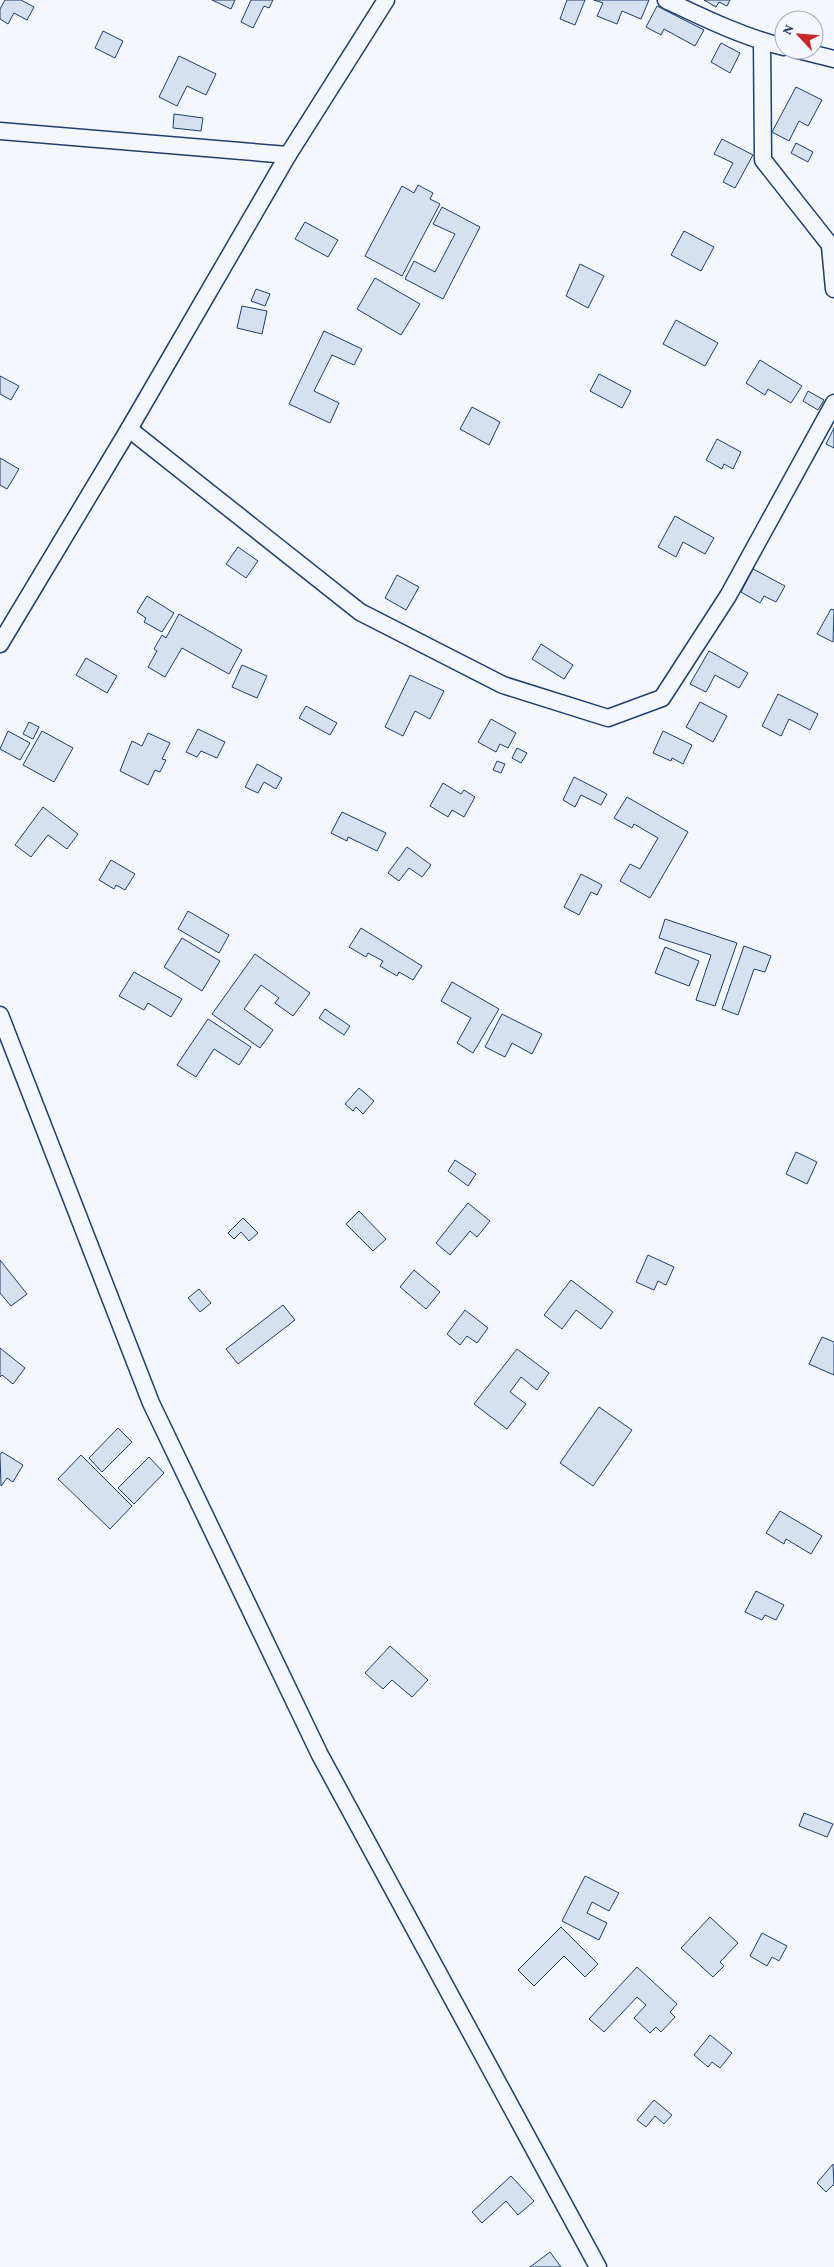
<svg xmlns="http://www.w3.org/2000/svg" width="834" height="2267" font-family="'Crimson Pro',serif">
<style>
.building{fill:#d5e0f0;stroke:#1d3f73}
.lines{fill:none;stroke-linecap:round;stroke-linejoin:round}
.minor-casing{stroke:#1d3f73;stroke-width:19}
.minor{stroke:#f4f7fb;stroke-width:16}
</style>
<rect width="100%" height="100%" fill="#f4f7fb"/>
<!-- building -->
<g class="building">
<polygon points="5,0 21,0 34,7 27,20 14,13 8,24 0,19 0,9"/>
<polygon points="212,0 235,0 231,9"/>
<polygon points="251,0 273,0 269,8 264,6 253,28 241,22"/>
<polygon points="567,0 585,0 575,25 560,19"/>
<polygon points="594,0 649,0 641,19 622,11 617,24 597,16 603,3"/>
<polygon points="704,0 730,0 727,6 719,2 716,7"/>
<polygon points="657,6 704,30 695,46 664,29 661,35 646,27"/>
<polygon points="103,31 123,41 115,58 95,48"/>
<polygon points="721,43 740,53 730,73 711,62"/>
<polygon points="179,56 216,74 206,95 187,86 177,106 159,97"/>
<polygon points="796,87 822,100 808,126 799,121 789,141 772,132"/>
<polygon points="174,114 203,118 201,131 173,128"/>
<polygon points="722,139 753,155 735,188 723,182 733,163 714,154"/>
<polygon points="796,143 813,152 808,162 791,153"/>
<polygon points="418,185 433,193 430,199 440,204 402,276 365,256 402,186 414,193"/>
<polygon points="442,207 480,227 443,299 405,279 414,261 435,272 455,234 433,224"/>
<polygon points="305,222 338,240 328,257 295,239"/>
<polygon points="684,231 714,247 701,271 671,255"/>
<polygon points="580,264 604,276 588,308 566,296"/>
<polygon points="375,278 420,304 401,335 357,309"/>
<polygon points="256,289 270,294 265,306 251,301"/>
<polygon points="242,306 267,311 262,334 237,328"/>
<polygon points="676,320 718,343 705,366 663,344"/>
<polygon points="324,331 362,349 354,365 332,355 314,391 339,403 330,423 289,404"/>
<polygon points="760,360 802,386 791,403 768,389 765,395 746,383"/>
<polygon points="599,374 631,391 622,408 590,391"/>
<polygon points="0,376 19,386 11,400 0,394"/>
<polygon points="808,391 824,400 818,410 803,401"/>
<polygon points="472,407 500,422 489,445 460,429"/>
<polygon points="834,428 834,448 826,444"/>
<polygon points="717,439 741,452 733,469 724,464 722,469 706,460"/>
<polygon points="0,458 19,469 7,489 0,485"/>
<polygon points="675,516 714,538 705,554 683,542 676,557 658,547"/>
<polygon points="238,547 258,561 246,578 226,564"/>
<polygon points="753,569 785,586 776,602 764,596 760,603 741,592"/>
<polygon points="397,575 419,587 406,610 385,598"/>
<polygon points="147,596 174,613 162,632 144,622 146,618 137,612"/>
<polygon points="831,609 834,610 833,642 817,634"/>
<polygon points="179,614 242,650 229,674 182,648 165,677 148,667 157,651 154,649 162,635 166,638"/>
<polygon points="541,644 573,665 564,679 532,659"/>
<polygon points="709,651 748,673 739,688 715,675 706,692 690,684"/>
<polygon points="86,658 117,676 107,693 76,675"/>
<polygon points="242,665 267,676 257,698 232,687"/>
<polygon points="410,675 444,691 430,719 415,711 403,736 385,727"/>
<polygon points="778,694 818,714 810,730 789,719 781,736 762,726"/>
<polygon points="700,702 727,716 713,742 686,727"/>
<polygon points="306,706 337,723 330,735 299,718"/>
<polygon points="491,719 516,733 508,748 500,744 496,752 478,742"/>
<polygon points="29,722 39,727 33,739 23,734"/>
<polygon points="198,729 225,742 217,758 201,751 197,757 186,752"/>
<polygon points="8,731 30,743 20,760 0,749"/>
<polygon points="42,731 73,748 54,782 23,765"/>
<polygon points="663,731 692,745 683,764 672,758 671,761 653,753"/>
<polygon points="148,733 170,743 162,759 166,760 160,772 155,770 148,785 120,771 132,741 142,746"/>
<polygon points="517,748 527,753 521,763 512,758"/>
<polygon points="497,761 505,764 501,773 493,770"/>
<polygon points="257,764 282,778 276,789 264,782 258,793 245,787"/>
<polygon points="574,777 607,794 601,805 581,795 575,807 563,800"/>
<polygon points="443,783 461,794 464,790 475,797 464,817 452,810 448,817 430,806"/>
<polygon points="627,797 688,832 650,898 620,881 630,864 640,869 658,838 634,824 632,828 614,818"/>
<polygon points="43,807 78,834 67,849 48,835 31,857 15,845"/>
<polygon points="342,812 386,833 377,851 348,837 347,841 331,833"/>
<polygon points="407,847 431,865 422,877 409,868 399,881 388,873"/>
<polygon points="111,860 135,874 125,890 116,885 114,889 99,880"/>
<polygon points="581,874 602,885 597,895 591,892 579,915 564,907"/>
<polygon points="188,911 229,935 219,953 178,929"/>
<polygon points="665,919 737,943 715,1006 696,1000 711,955 659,938"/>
<polygon points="361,928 422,966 413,980 399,972 397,976 380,966 383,961 368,953 366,957 349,947"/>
<polygon points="182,938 220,961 202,991 164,967"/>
<polygon points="744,946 771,956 765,972 754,969 738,1015 722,1009"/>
<polygon points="665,947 699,961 689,986 655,973"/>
<polygon points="255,954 310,993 293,1016 275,1003 279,998 261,985 244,1009 273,1030 260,1048 212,1014"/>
<polygon points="134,972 182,999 171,1017 148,1003 144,1010 119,996"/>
<polygon points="452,982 499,1009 473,1053 457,1043 471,1018 441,1001"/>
<polygon points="325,1009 350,1026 344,1035 319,1018"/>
<polygon points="502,1014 542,1034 532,1054 512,1043 505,1057 485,1047"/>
<polygon points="208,1019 251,1047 239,1065 214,1049 196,1077 177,1065"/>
<polygon points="359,1088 374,1101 363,1114 356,1107 353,1111 345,1104"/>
<polygon points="796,1152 817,1162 807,1184 786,1174"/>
<polygon points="455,1160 476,1174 468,1186 448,1171"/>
<polygon points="468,1203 490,1221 477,1237 470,1231 450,1255 436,1243"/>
<polygon points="359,1211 386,1239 373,1251 346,1224"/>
<polygon points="243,1218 258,1233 249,1241 241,1232 234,1239 228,1233"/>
<polygon points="648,1255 674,1267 666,1285 658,1281 654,1290 636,1282"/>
<polygon points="0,1260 27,1294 11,1306 0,1293"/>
<polygon points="414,1270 440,1292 426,1309 400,1287"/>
<polygon points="571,1280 613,1312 601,1329 576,1310 562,1329 544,1315"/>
<polygon points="199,1289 211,1303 200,1312 188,1298"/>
<polygon points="283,1305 295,1320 238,1364 226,1349"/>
<polygon points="465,1310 488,1328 477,1343 467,1336 460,1345 447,1334"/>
<polygon points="822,1337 834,1342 834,1375 809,1364"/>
<polygon points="0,1348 25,1368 13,1384 2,1375 0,1377"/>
<polygon points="517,1349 549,1373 537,1390 521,1377 510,1392 526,1404 507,1429 474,1404"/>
<polygon points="599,1407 632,1430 593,1486 560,1463"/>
<polygon points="118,1428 132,1442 102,1472 89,1458"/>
<polygon points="2,1452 23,1465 13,1482 7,1478 1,1486 0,1455"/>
<polygon points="81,1455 132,1506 110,1529 58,1479"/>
<polygon points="149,1457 164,1473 134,1504 118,1488"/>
<polygon points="780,1511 822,1536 811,1554 786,1539 784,1544 766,1533"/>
<polygon points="756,1591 784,1605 776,1620 765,1615 762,1620 745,1612"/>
<polygon points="390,1646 428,1680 412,1697 392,1680 383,1689 365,1673"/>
<polygon points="804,1813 833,1824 827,1837 799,1826"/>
<polygon points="585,1876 619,1893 609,1911 592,1902 587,1913 607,1923 599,1940 562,1921"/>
<polygon points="710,1917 738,1943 720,1962 724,1966 713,1977 681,1948"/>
<polygon points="561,1927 598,1964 585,1977 564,1956 534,1986 518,1970"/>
<polygon points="762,1933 787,1946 779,1961 772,1957 767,1966 750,1956"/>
<polygon points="637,1967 677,2004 670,2012 675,2017 661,2032 656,2027 650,2033 634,2018 646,2005 637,1997 604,2032 589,2019"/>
<polygon points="710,2035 732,2053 720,2068 712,2062 708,2067 694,2055"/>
<polygon points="654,2100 672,2115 664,2124 655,2116 646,2127 637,2120"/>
<polygon points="833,2164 834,2186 833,2185 826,2192 817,2183"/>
<polygon points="511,2176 534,2201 518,2215 506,2201 482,2223 472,2212"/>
<polygon points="550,2252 561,2267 530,2267"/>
</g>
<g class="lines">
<defs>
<g id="minor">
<path d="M 666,0 C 704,18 743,37 784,47"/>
<polyline points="762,41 763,160 834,250"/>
<polyline points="798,50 834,59"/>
<polyline points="0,131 288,155"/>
<polyline points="830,246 834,289"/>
<polyline points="129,429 360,612 503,685 608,718 662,698 728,596 834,403"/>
<polyline points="0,644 129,429 288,155 386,0"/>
<polyline points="0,1015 151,1403 320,1755 598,2267"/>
</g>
</defs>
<!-- minor casing -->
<use href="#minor" class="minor-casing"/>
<!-- minor -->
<use href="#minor" class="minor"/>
</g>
<!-- north arrow -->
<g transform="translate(799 35) rotate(296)"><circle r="24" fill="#f4f7fb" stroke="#9eadc5"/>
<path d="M0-4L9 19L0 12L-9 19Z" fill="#c62828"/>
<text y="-8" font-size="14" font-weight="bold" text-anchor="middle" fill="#1d3f73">N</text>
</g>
</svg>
